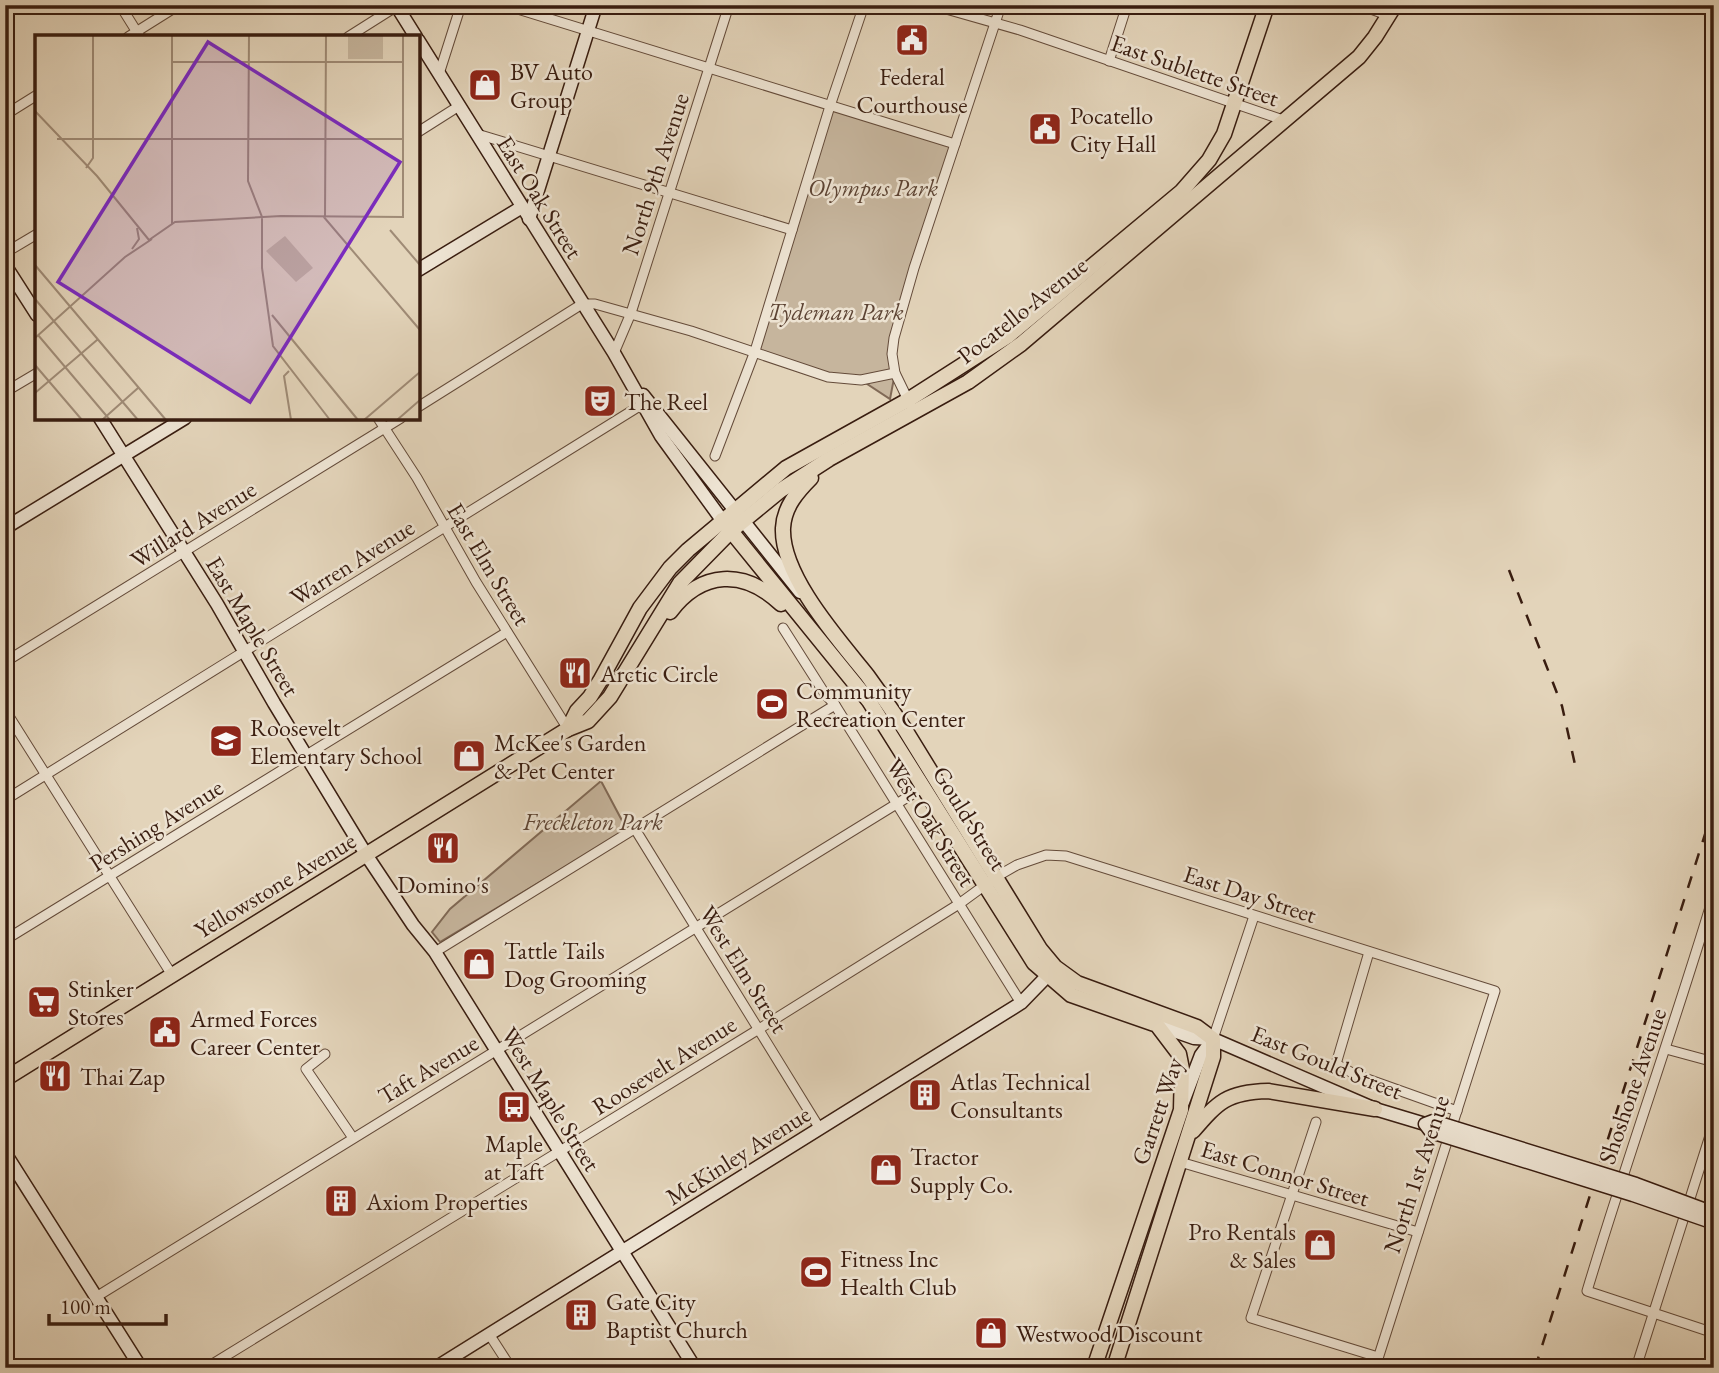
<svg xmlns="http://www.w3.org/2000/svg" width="1719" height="1373" font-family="'EB Garamond',serif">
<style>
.green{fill:#c6b59d;stroke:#806956;stroke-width:2}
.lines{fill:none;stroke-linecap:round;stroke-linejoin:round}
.street-casing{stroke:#644b3a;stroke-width:11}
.secondary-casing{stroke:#391d10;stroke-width:15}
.primary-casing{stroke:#391d10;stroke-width:17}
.street{stroke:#ede3d2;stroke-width:9}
.secondary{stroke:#ede3d2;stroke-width:12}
.primary{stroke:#e3d4ba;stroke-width:14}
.rail{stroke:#391d10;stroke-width:2.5;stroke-dasharray:12 12;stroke-linecap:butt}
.secondary-bridge-casing{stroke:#391d10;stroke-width:15;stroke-linecap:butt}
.secondary-bridge{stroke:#ede3d2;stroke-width:12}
.labels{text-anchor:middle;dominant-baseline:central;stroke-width:5;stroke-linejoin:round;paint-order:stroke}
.street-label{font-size:24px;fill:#391d10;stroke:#ede3d2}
.poi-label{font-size:24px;fill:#391d10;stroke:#ede3d2;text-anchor:start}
.park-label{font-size:24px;font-style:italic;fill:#5c4333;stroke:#ede3d2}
.inset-road{fill:none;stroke:#9f8b76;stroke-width:2}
.view{fill:#7b2cbf;fill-opacity:0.15;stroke:#7b2cbf;stroke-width:3.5}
.inset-edge{fill:none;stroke:#391d10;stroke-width:3.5}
</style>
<rect width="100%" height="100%" fill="#e3d4ba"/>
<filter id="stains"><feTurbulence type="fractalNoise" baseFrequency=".00286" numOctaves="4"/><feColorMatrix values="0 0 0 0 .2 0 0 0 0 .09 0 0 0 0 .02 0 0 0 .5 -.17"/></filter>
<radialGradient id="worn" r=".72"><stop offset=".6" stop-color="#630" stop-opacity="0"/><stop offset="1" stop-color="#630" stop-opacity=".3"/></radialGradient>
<!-- green -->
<g class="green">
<polygon points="830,106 955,144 894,338 895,373 890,399 861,380 846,380 755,351"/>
<polygon points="601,781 627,830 440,942 432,932 450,909"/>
</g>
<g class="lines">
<defs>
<g id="street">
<polyline points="120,5 140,37"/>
<polyline points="505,5 955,144"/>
<polyline points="932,5 1020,30 1286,121"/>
<polyline points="1360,5 1390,16"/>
<polyline points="128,37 179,5"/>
<polyline points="348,37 397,6"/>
<polyline points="1109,61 1127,5"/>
<polyline points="439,74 461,5"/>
<polyline points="5,115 37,95"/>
<polyline points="418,132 459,106"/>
<polyline points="477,134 792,230"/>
<polyline points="5,253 37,234"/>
<polyline points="614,353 631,313 729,5"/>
<polyline points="5,392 37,373"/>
<polyline points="910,404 895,373 892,354 894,338 914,268 1001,5"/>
<polyline points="418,407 582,304 595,304 691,331 828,377 861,380 895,373"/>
<polyline points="378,418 417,478 476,582 568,729"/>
<polyline points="715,456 755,351 830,106 864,5"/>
<polyline points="783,628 825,694 835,705 1021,1003"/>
<polyline points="5,662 401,418"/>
<polyline points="5,710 172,975"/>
<polyline points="5,800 646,402"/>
<polyline points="635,829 820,1129"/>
<path d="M 1714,894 C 1674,1027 1627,1158 1587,1291 L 1714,1333"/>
<polyline points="5,940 507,632"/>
<polyline points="435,952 835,705"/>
<polyline points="1369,952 1336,1064 1356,1075 1457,1111"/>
<polyline points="1213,1039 1254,916"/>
<polyline points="1666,1049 1714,1062"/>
<polyline points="325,1054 306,1069 353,1138"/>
<polyline points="1316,1122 1251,1318 1378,1357"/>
<polyline points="1180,1162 1418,1232"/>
<polyline points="96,1297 924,787"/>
<polyline points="489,1334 511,1368"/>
<polyline points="206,1368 759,1029 959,904 996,877 1017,865 1046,855 1066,856 1495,991 1375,1368"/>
<polyline points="1636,1368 1714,1123"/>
</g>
<g id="secondary">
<polyline points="396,5 416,37"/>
<polyline points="418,40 614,353 661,436 722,520"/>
<polyline points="529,219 596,5"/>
<polyline points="5,265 37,315"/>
<polyline points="418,270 522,207"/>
<polyline points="643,395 800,592"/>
<polyline points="100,418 217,604 274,703 367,856 413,925 435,952 695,1368"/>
<polyline points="5,528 185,418"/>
<polyline points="1157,1025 1194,1038 1213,1039 1375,1109 1425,1124"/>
<polyline points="1183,1102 1201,1055 1213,1039"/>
<polyline points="5,1153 141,1368"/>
<polyline points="435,1368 1021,1003 1053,970"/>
</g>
<g id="primary">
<path d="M 811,478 C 797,492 784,507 783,528 C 781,576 839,640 867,675 C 880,693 892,710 904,728 L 1040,949 L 1055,967 L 1077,983 L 1197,1027 L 1213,1039 L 1213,1057 L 1114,1368"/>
<polyline points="722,520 869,701 1034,963 1071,995 1157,1025 1179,1054 1182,1069 1181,1110 1094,1368"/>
<path d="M 670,612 C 702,570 744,569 781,604"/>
<polyline points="568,729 577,711 590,697 600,681 640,608 670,568 688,550 786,468 908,400 1008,336 1181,192 1209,160 1224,134 1267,5"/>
<polyline points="5,1079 568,729 588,721 610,697 680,583 731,531 781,490 829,459 968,382 1021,344 1359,57 1375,37 1395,5"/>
<path d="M 1193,1131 C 1218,1102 1227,1092 1268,1091 L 1375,1109"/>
</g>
</defs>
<!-- street casing -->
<use href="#street" class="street-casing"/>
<!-- secondary casing -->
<use href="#secondary" class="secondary-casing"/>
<!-- primary casing -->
<use href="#primary" class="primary-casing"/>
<!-- street -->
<use href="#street" class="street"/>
<!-- secondary -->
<use href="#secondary" class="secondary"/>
<!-- primary -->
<use href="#primary" class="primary"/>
<!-- rail -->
<g class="rail">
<polyline points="1509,570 1562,706 1576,769"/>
<polyline points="1535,1368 1714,806"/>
</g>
<defs>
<polyline id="secondary-bridge" points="1714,1213 1636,1184 1433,1121 1425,1124 1431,1132 1633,1195 1714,1223"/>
</defs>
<!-- secondary-bridge casing -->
<use href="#secondary-bridge" class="secondary-bridge-casing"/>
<!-- secondary-bridge -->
<use href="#secondary-bridge" class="secondary-bridge"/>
</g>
<!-- icons -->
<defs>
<symbol id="civic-square" viewBox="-11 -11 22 22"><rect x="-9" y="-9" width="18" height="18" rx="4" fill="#8f2418" stroke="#ede3d2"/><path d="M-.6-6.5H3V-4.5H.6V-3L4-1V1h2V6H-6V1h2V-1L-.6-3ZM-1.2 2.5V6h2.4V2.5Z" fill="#fff"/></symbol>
<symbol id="shop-square" viewBox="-11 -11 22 22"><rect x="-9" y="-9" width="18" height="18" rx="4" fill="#8f2418" stroke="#ede3d2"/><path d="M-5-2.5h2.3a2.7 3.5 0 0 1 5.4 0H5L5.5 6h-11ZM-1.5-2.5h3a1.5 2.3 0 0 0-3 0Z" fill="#fff"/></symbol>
<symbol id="theatre-square" viewBox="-11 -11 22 22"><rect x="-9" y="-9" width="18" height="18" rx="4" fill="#8f2418" stroke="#ede3d2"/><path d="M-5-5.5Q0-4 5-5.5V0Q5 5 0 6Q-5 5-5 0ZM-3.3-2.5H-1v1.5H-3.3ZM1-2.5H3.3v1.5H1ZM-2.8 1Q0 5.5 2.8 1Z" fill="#fff"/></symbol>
<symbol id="restaurant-square" viewBox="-11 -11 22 22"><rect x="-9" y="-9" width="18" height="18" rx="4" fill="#8f2418" stroke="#ede3d2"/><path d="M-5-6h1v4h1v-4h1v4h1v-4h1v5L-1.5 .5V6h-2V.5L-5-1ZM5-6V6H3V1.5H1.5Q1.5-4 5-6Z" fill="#fff"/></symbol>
<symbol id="stadium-square" viewBox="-11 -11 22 22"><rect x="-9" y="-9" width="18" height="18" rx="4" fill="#8f2418" stroke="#ede3d2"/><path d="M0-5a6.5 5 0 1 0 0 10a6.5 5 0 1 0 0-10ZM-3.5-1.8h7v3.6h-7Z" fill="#fff"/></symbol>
<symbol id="school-square" viewBox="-11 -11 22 22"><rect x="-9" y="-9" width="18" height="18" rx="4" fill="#8f2418" stroke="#ede3d2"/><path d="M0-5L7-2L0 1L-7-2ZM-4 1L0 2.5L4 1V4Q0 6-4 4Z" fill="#fff"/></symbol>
<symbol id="supermarket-square" viewBox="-11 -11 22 22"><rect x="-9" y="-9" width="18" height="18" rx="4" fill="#8f2418" stroke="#ede3d2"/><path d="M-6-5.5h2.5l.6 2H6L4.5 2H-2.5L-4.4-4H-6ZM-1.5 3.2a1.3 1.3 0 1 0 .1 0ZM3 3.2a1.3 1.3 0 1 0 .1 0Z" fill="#fff"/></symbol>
<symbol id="building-square" viewBox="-11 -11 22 22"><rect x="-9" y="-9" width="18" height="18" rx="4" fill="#8f2418" stroke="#ede3d2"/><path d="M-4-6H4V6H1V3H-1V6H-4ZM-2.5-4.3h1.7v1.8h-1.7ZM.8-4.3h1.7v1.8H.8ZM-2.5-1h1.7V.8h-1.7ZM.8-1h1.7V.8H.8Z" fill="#fff"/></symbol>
<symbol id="bus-square" viewBox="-11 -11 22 22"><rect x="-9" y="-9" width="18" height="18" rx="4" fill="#8f2418" stroke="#ede3d2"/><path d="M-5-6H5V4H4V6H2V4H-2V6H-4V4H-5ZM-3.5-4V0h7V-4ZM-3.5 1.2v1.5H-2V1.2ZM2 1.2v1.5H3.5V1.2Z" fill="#fff"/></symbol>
</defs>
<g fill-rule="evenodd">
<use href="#civic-square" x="893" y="21" width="38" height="38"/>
<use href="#shop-square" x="466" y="66" width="38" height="38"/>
<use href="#civic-square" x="1026" y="110" width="38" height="38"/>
<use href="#theatre-square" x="581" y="382" width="38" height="38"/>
<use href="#restaurant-square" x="556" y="654" width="38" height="38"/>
<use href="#stadium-square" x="753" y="685" width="38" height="38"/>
<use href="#school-square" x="207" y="722" width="38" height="38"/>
<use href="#shop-square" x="450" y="737" width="38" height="38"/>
<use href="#restaurant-square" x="424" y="829" width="38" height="38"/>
<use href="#shop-square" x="460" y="945" width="38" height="38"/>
<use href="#supermarket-square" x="25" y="983" width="38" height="38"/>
<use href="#civic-square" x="146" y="1013" width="38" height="38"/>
<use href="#restaurant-square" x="36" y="1057" width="38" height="38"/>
<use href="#building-square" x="906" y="1076" width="38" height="38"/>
<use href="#bus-square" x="495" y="1088" width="38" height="38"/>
<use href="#shop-square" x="867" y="1151" width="38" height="38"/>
<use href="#building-square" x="322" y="1182" width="38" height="38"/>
<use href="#shop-square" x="1301" y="1226" width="38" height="38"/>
<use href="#stadium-square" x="797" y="1253" width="38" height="38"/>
<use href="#building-square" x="562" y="1296" width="38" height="38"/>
<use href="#shop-square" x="972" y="1314" width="38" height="38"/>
</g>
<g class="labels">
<!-- street labels -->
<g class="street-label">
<text transform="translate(1195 70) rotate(19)">East Sublette Street</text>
<text transform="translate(655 174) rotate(-72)">North 9th Avenue</text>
<text transform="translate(540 197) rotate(58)">East Oak Street</text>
<text transform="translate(1022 310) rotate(-38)">Pocatello Avenue</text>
<text transform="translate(193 524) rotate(-32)">Willard Avenue</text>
<text transform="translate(352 562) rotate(-32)">Warren Avenue</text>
<text transform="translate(489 564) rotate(59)">East Elm Street</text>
<text transform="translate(253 626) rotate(59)">East Maple Street</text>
<text transform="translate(970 818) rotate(58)">Gould Street</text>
<text transform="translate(931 822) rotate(58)">West Oak Street</text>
<text transform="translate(156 825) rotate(-32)">Pershing Avenue</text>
<text transform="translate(275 885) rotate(-31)">Yellowstone Avenue</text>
<text transform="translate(1250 894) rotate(18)">East Day Street</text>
<text transform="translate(744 969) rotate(58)">West Elm Street</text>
<text transform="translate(1327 1062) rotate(22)">East Gould Street</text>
<text transform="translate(664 1065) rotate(-32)">Roosevelt Avenue</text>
<text transform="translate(428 1069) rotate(-31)">Taft Avenue</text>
<text transform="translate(1632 1086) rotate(-71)">Shoshone Avenue</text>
<text transform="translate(551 1099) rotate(58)">West Maple Street</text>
<text transform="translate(1157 1111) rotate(-71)">Garrett Way</text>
<text transform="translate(738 1155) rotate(-32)">McKinley Avenue</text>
<text transform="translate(1285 1173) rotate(17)">East Connor Street</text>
<text transform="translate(1416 1174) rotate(-72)">North 1st Avenue</text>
</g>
<!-- poi labels -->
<g class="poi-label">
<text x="510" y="71">BV Auto<tspan x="510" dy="28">Group</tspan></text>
<text x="912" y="76" text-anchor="middle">Federal<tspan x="912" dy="28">Courthouse</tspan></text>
<text x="1070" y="115">Pocatello<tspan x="1070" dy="28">City Hall</tspan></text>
<text x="624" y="401">The Reel</text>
<text x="600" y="673">Arctic Circle</text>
<text x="796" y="690">Community<tspan x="796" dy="28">Recreation Center</tspan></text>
<text x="250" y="727">Roosevelt<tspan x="250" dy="28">Elementary School</tspan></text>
<text x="494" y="742">McKee's Garden<tspan x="494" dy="28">&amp; Pet Center</tspan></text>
<text x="443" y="884" text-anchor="middle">Domino's</text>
<text x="504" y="950">Tattle Tails<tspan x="504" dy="28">Dog Grooming</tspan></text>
<text x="68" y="988">Stinker<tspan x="68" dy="28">Stores</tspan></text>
<text x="190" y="1018">Armed Forces<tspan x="190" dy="28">Career Center</tspan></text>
<text x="80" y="1076">Thai Zap</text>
<text x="950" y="1081">Atlas Technical<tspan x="950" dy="28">Consultants</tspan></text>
<text x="514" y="1143" text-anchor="middle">Maple<tspan x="514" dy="28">at Taft</tspan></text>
<text x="910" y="1156">Tractor<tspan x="910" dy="28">Supply Co.</tspan></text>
<text x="366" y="1201">Axiom Properties</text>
<text x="1296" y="1231" text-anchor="end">Pro Rentals<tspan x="1296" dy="28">&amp; Sales</tspan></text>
<text x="840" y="1258">Fitness Inc<tspan x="840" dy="28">Health Club</tspan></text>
<text x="606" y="1301">Gate City<tspan x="606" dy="28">Baptist Church</tspan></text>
<text x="1016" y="1333">Westwood Discount</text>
</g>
<!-- park labels -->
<g class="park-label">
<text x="873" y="187">Olympus Park</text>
<text x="836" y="311">Tydeman Park</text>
<text x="593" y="821">Freckleton Park</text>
</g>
</g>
<!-- overview -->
<g transform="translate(35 35)">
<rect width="385" height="385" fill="#e3d4ba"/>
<path d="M 313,0 L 348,0 L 348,24 L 313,24 ZM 250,201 L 278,233 L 261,247 L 231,216 Z" fill="#c6b59d"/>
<path class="inset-road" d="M 137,0 L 137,189M 214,0 L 213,146 L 227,182 L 227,233 L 238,311 L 295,385M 137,27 L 368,27M 0,76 L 62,141 L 114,205M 22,104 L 367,104M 51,133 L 58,123 L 58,0M 288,181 L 385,295M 290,181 L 291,0M 355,195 L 385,230M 114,205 L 140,187 L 246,181 L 368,182 L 368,0M 97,214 L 104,204 L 102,193M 0,230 L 131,385M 0,264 L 103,385M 237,280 L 323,385M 19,286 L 90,222 L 117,204M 3,300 L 75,385M 0,303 L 19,286M 0,330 L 47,385M 254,336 L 249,341 L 256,385M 0,358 L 62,305M 67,385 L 103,353M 329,385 L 385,337M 362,385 L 385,365"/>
<path class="view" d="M 173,7 L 365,127 L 215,367 L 23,247 Z"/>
<rect width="385" height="385" class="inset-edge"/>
</g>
<!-- margin -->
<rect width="1719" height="1373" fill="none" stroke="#e3d4ba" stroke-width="28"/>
<rect x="7" y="7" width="1705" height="1359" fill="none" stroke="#391d10" stroke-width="3.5"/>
<rect x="14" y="14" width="1691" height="1345" fill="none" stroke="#391d10" stroke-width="2"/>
<!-- scale -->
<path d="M49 1314v10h117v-10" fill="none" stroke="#391d10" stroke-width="3.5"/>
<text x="60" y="1314" font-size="21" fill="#391d10" stroke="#ede3d2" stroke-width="5" paint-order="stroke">100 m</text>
<rect width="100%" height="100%" filter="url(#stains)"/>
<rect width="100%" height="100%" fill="url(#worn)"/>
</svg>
